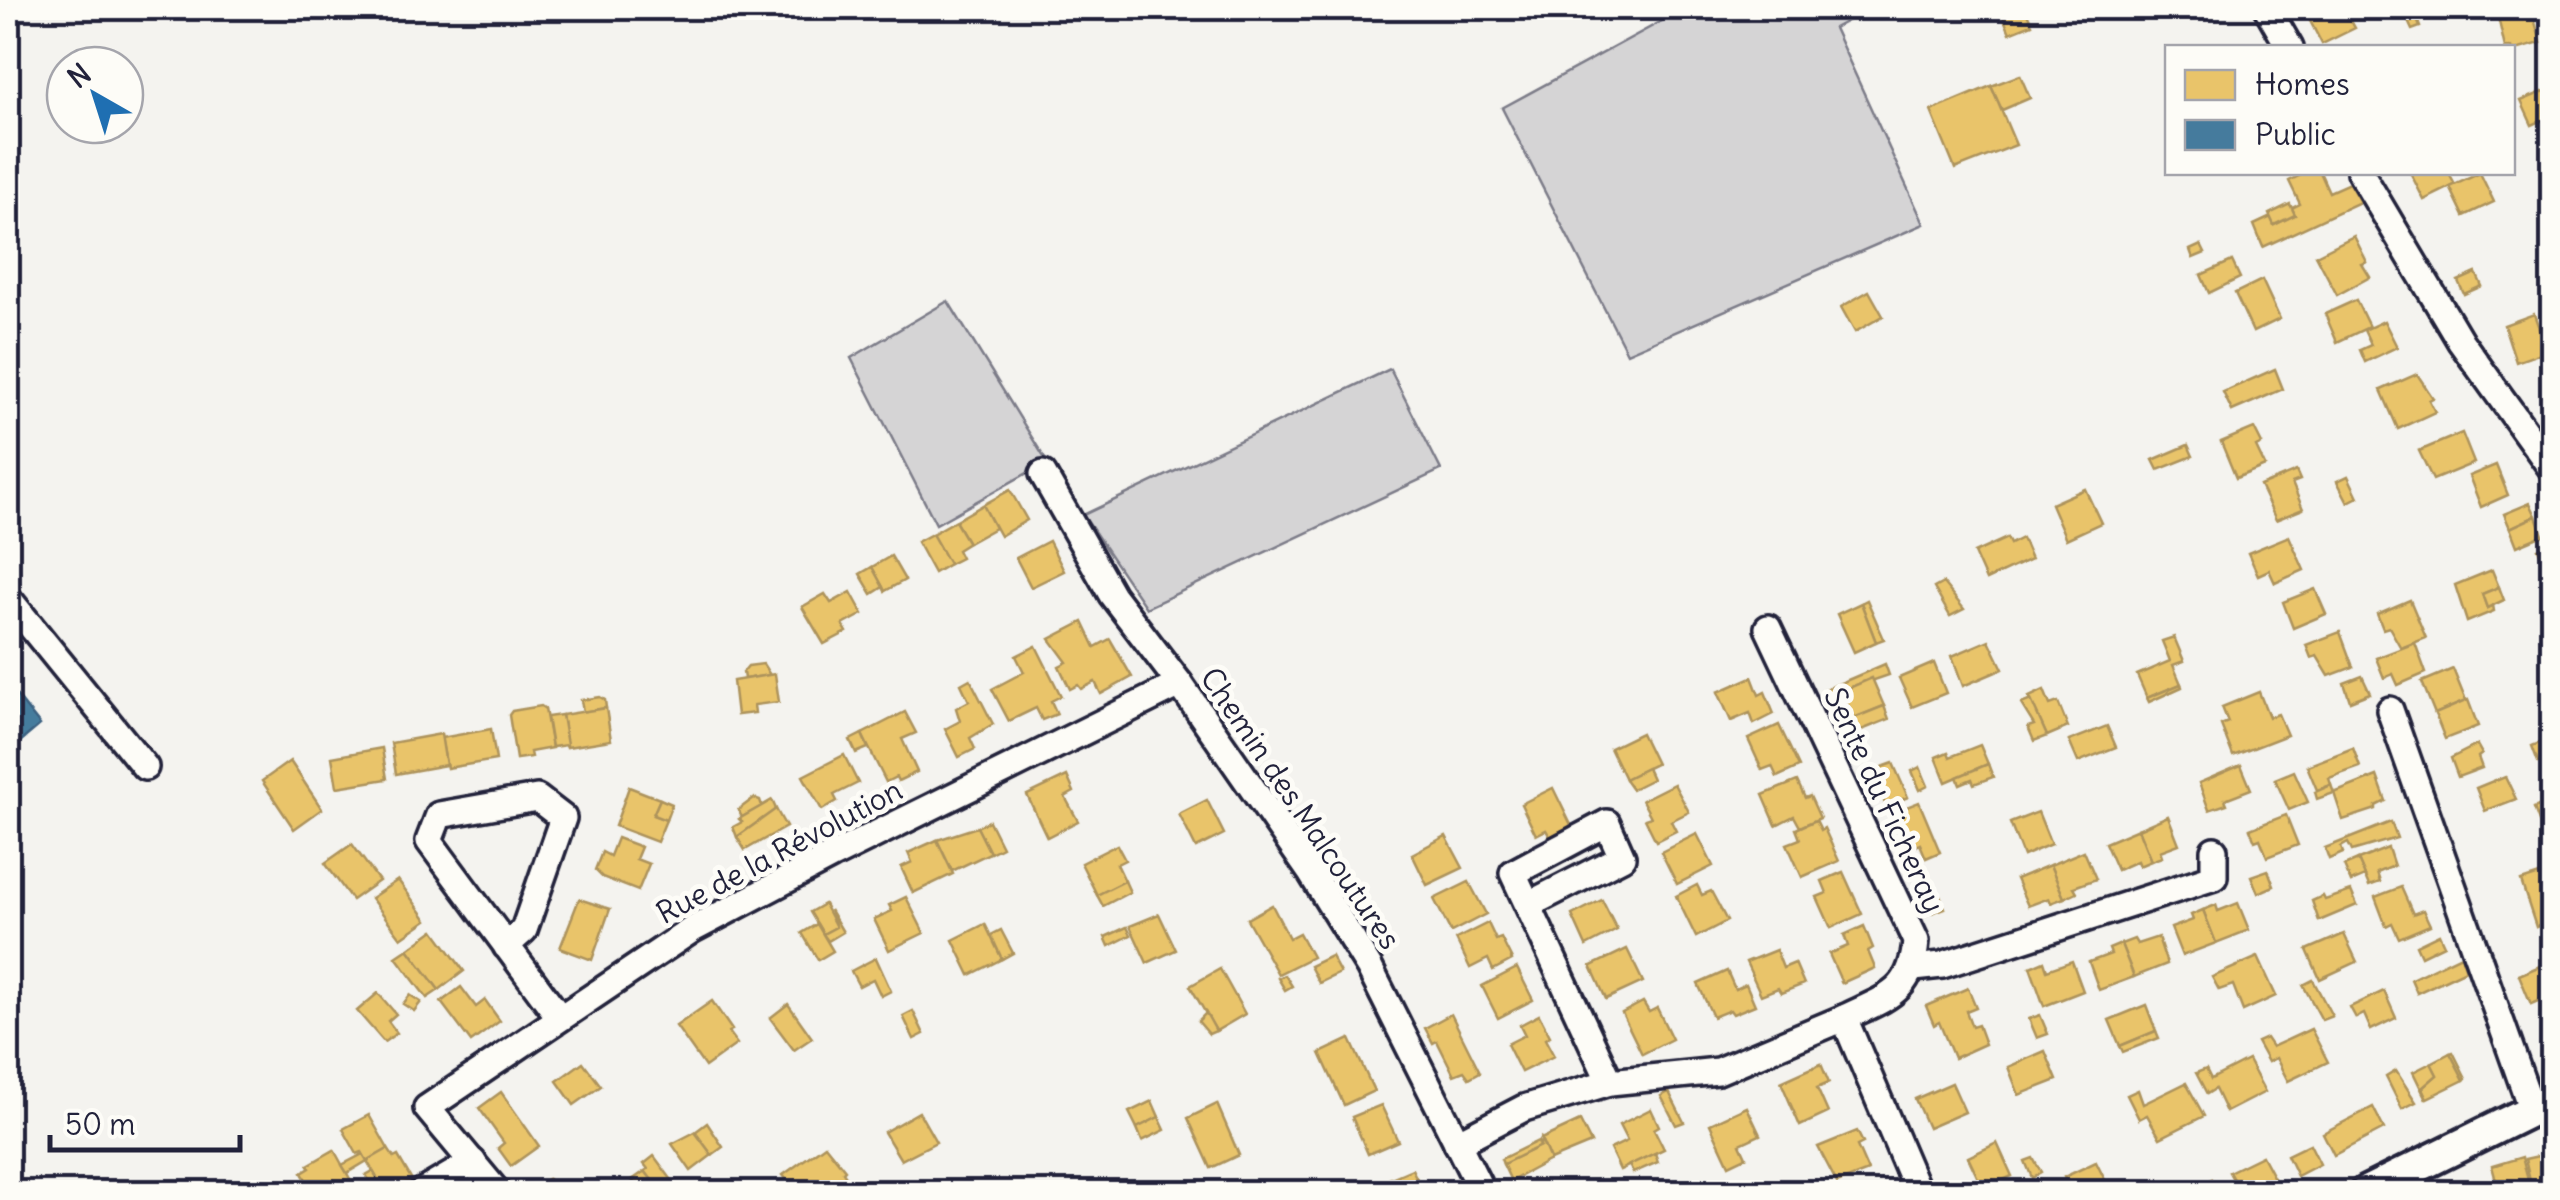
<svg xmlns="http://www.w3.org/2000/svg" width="2560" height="1200" font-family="Delius,sans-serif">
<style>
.green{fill:#d5d4d5;stroke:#7c7b88;stroke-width:2.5}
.homes{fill:#e9c46a;stroke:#ad935c;stroke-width:2.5}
.public{fill:#457b9d;stroke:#3a6080;stroke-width:2.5}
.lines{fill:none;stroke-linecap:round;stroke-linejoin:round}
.minor-casing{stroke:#22223b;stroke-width:32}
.major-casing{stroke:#22223b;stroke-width:38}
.minor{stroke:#fdfcf7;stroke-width:25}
.major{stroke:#fdfcf7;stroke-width:30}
.labels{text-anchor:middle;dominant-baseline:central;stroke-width:10;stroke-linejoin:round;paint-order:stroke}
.street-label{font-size:30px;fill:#22223b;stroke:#fdfcf7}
</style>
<rect width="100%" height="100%" fill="#f4f3ef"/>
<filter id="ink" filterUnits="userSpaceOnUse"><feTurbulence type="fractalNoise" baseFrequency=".01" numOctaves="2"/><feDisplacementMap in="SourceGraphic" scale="20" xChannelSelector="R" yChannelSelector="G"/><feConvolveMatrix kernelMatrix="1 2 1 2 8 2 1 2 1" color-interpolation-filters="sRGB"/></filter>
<g filter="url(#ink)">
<!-- green -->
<g class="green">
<polygon points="1686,8 1871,8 1834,28 1924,224 1627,353 1502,108"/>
<polygon points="948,301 1047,462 936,524 851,358"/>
<polygon points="1390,369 1441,470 1146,608 1083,515"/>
</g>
<!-- homes -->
<g class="homes">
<polygon points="1999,8 2025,8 2032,24 2010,33"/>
<polygon points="2321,8 2344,8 2355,28 2322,44 2307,15"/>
<polygon points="2402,8 2426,8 2430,17 2418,22 2420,27 2412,30"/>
<polygon points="2496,8 2531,8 2541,43 2512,51 2512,48 2505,48"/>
<polygon points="2020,75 2030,98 2002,110 1991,86"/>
<polygon points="1991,86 2016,145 1955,169 1931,111"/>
<polygon points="2552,88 2552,116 2532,125 2521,101"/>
<polygon points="2307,172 2320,172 2329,192 2349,183 2360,202 2263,247 2254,225 2271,217 2274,225 2295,215 2292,208 2300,204 2289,181"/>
<polygon points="2410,172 2448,172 2455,185 2424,200"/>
<polygon points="2480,173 2494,202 2464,216 2450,187"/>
<polygon points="2290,204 2295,215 2274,225 2269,214"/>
<polygon points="2354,236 2367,262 2362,264 2370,277 2337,295 2316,255"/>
<polygon points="2201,245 2205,253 2193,258 2190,250"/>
<polygon points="2232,261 2240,278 2209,293 2201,275"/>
<polygon points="2476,273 2482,286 2464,294 2458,281"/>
<polygon points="2262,280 2280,319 2253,332 2235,293"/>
<polygon points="1869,291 1883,316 1855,332 1841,307"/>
<polygon points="2356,300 2369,327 2337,342 2325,314"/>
<polygon points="2534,314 2547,351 2516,362 2504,325"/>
<polygon points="2384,321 2397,347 2365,362 2360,350 2371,345 2364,330"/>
<polygon points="2275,369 2283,389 2232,411 2223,392"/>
<polygon points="2417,374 2433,398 2429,400 2435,412 2398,429 2381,390"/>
<polygon points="2254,428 2262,444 2256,447 2265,466 2236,478 2221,442"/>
<polygon points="2462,433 2474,463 2433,480 2419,451"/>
<polygon points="2188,445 2193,456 2158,470 2153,460"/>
<polygon points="2496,465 2508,495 2481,507 2469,476"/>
<polygon points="2296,471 2300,480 2292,483 2303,509 2276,520 2260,486"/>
<polygon points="2348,476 2358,497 2348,502 2337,481"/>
<polygon points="2085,489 2101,523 2066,539 2051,504"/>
<polygon points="1010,490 1027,520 1000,536 983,505"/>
<polygon points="2530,503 2536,516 2510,528 2504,514"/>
<polygon points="983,505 995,528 968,543 955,521"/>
<polygon points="2536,516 2543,535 2517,546 2510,528"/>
<polygon points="955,521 968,543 957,550 961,558 949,564 932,534"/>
<polygon points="932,534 949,564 934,573 917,542"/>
<polygon points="2289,536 2304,570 2275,583 2269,570 2258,575 2248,553"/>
<polygon points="2007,538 2010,544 2022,538 2031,559 1986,580 1974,553"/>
<polygon points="1049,541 1064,571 1031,587 1016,558"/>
<polygon points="2552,543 2552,571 2548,573 2538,549"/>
<polygon points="891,556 905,580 885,591 872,567"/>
<polygon points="872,567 883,587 872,594 860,574"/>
<polygon points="2492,570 2499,587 2482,594 2487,608 2493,605 2494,611 2467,622 2455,585"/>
<polygon points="1943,583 1964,609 1950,616 1934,588"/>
<polygon points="2499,587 2504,600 2487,608 2482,594"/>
<polygon points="2315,589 2326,614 2293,628 2283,602"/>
<polygon points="851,592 863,614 843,625 847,632 824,644 802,607 825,594 831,603"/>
<polygon points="1867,600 1884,639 1876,642 1861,603"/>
<polygon points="2410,600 2426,638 2401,648 2389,627 2383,629 2377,614"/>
<polygon points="1861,603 1876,642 1854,652 1837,614"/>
<polygon points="1083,622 1095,647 1110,639 1132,677 1101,694 1095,682 1081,689 1078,685 1070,689 1059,666 1067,662 1050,639"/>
<polygon points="2340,632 2353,667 2329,676 2317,656 2311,658 2306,645"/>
<polygon points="2174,637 2184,661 2173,665 2181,684 2147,698 2137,675 2170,661 2162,641"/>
<polygon points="1989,640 2003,669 1963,686 1952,656"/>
<polygon points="2415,643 2426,673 2398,685 2393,674 2384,678 2376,658"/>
<polygon points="1036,646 1061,696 1051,701 1057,714 1042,720 1036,708 1009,721 992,689 1024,672 1016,656"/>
<polygon points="1934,663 1946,693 1912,707 1899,678"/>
<polygon points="763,664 770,675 744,679 743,672 748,666"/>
<polygon points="1885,664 1889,675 1842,691 1845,697 1828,705 1822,691"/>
<polygon points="2453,669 2466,701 2435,714 2422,682"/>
<polygon points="775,674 779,702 754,705 755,713 737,715 733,681"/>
<polygon points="2362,676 2370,693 2350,701 2344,683"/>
<polygon points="1752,677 1759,695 1765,692 1774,714 1754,724 1750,713 1731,721 1718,692"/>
<polygon points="1872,678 1884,706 1854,718 1842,691"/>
<polygon points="970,679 993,724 970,738 975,749 959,757 945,729 960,721 956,708 969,701 961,684"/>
<polygon points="2181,684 2182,687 2149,702 2147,698"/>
<polygon points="2044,690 2050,705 2058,702 2068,727 2047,736 2029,697"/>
<polygon points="2259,692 2269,717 2278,714 2287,735 2233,756 2221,725 2228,722 2222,707"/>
<polygon points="600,697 605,700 606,708 583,712 581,700"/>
<polygon points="2031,700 2047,736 2034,741 2028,727 2034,725 2021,704"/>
<polygon points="2468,700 2478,726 2445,739 2435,714"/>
<polygon points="541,706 545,709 552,748 530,752 531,757 516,759 509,715 512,711"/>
<polygon points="1884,706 1889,719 1859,731 1854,718"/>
<polygon points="606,708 611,740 567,747 562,715"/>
<polygon points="905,712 916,733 902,739 917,772 898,781 896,777 886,782 862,734"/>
<polygon points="562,715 567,745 552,747 547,717"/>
<polygon points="1779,725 1799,767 1777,777 1772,766 1762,770 1748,739"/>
<polygon points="2107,726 2116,747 2078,762 2069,741"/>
<polygon points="491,729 496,760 447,768 441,738"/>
<polygon points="1641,733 1656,764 1625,779 1610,748"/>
<polygon points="441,734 446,765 396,774 391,743"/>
<polygon points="862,734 868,748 856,753 850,740"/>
<polygon points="2552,738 2552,757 2538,762 2532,746"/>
<polygon points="1980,745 1988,764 1946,782 1936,757 1948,752 1950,757"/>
<polygon points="2477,745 2482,754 2478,757 2482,768 2458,777 2451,758"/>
<polygon points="382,748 387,779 337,787 332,757"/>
<polygon points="2353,748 2360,767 2329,778 2331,785 2317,790 2307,766"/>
<polygon points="844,755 858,783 834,795 837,801 822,810 803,776"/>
<polygon points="290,761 322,809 294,829 262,781"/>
<polygon points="1893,763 1908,797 1886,806 1871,771"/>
<polygon points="1988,764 1993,777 1974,784 1972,779 1960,784 1957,777"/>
<polygon points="2241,765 2251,789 2225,799 2227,804 2209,810 2199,783"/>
<polygon points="1920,767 1928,786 1920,790 1912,771"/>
<polygon points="1647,768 1652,779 1632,789 1625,779"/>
<polygon points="2294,771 2308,802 2289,810 2275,779"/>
<polygon points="1067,776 1074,792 1065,797 1078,821 1047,837 1027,795"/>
<polygon points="2377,776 2386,801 2376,806 2376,809 2343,820 2334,793"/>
<polygon points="2505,776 2516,799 2485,811 2476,788"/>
<polygon points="1797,781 1805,798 1810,796 1820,818 1800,827 1794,816 1776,825 1763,795"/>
<polygon points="1674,784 1689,812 1671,821 1676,831 1656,841 1645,819 1651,817 1642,800"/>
<polygon points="2331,785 2334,793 2317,799 2315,792"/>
<polygon points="629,787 660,799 653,815 666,820 657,842 615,826"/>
<polygon points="1553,788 1573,829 1552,840 1546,830 1536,835 1521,804"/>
<polygon points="754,798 760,800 762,806 742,817 738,810"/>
<polygon points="660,799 672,804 666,820 653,815"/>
<polygon points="772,800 776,809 737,837 733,827 742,822 739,819"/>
<polygon points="1207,800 1224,834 1196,848 1179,814"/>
<polygon points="2552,800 2552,828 2543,832 2534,808"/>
<polygon points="1919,802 1940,852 1926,858 1920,844 1909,849 1894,812"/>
<polygon points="776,809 786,827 745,850 737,837"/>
<polygon points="2038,812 2051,844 2023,856 2010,823"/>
<polygon points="2286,815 2298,845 2267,857 2260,839 2255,841 2250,829"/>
<polygon points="2168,816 2179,844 2160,851 2162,857 2151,861 2138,829"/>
<polygon points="1816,820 1821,830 1824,828 1839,861 1802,877 1787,844 1800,839 1796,829"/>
<polygon points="989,821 1002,847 990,853 977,827"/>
<polygon points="2391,822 2397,838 2352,851 2348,843 2341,847 2343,853 2329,859 2325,848"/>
<polygon points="977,827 990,853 952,871 937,840"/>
<polygon points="2138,829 2151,861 2139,866 2137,861 2117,870 2105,843"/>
<polygon points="1697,834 1713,866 1677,884 1661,852"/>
<polygon points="1446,836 1463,868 1427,885 1412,854"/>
<polygon points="617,838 641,847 636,859 649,864 638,891 602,877 595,870 602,852 610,856"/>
<polygon points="937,840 953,874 913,893 901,867 912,862 908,853"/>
<polygon points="352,844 379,881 352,900 325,863"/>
<polygon points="1117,845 1125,860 1117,864 1125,881 1097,895 1081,863"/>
<polygon points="2388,848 2394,866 2377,873 2380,882 2369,886 2358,860"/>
<polygon points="2084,851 2096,879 2074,887 2077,892 2064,898 2050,865"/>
<polygon points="2358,860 2365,876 2351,882 2344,866"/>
<polygon points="2050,865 2064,898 2051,903 2049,898 2028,906 2016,879"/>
<polygon points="2268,870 2274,886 2258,893 2251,876"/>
<polygon points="2552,871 2552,921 2536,927 2521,881"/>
<polygon points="1843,872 1862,914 1831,928 1817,897 1827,893 1822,881"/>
<polygon points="398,880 427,920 401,938 371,898"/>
<polygon points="1125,881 1130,892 1103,906 1097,895"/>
<polygon points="1469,882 1486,914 1451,932 1434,899"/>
<polygon points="1697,885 1702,895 1711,891 1727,921 1696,937 1676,896"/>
<polygon points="2401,887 2413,914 2423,910 2430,925 2399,938 2392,923 2386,926 2375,897"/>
<polygon points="2351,891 2357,905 2319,921 2312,901 2323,896 2325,900"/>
<polygon points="1940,895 1945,908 1921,917 1916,904"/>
<polygon points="906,897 924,933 889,950 874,919 892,911 889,905"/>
<polygon points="579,899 610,909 592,960 560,948"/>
<polygon points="1602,900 1617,930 1586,946 1572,915"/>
<polygon points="2238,903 2249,930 2216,943 2203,910 2216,905 2218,911"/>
<polygon points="824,904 836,927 823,934 810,912"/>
<polygon points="1272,905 1289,938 1299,933 1312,957 1278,974 1247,919"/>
<polygon points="830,910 843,932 828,941 823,934 836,927"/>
<polygon points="2203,910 2216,943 2182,956 2171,928 2193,920 2191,915"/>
<polygon points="1159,914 1176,950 1147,963 1130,926"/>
<polygon points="1488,923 1496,940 1501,938 1512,960 1493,970 1488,959 1470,968 1456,939"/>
<polygon points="817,924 833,951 818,960 802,933"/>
<polygon points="985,924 1002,959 970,975 953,940"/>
<polygon points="1864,926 1873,948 1868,951 1875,968 1842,983 1829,954 1848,946 1844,935"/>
<polygon points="1127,927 1131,935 1109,946 1105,937"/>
<polygon points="434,930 464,971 439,990 408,949"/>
<polygon points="1001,930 1013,953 1002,959 991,935"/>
<polygon points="2344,934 2357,962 2320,979 2307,950"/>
<polygon points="2439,934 2444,945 2421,956 2416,945"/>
<polygon points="2158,937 2167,964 2134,977 2121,944 2134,939 2137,944"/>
<polygon points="2121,944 2134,977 2099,990 2089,962 2111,954 2109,949"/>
<polygon points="408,949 439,990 427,998 396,957"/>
<polygon points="1627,949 1643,982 1606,999 1591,966"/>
<polygon points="1776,950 1783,968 1795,963 1804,984 1781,993 1778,988 1761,995 1746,962"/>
<polygon points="2461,955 2466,970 2417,993 2411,979"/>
<polygon points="1331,956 1340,973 1319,983 1310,966"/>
<polygon points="2258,957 2276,996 2243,1011 2233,985 2219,990 2212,977"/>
<polygon points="876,958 891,991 881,996 873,979 859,986 851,971"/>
<polygon points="2044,961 2047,970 2072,961 2083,991 2044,1006 2030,967"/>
<polygon points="2547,963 2552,976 2552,995 2531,1004 2519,975"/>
<polygon points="1517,968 1533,1000 1498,1018 1482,986"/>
<polygon points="1220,969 1245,1014 1216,1031 1190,986"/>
<polygon points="1727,971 1735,989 1746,984 1755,1005 1733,1014 1730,1010 1713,1017 1698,984"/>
<polygon points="1285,975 1292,986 1285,990 1278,978"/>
<polygon points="2313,980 2332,1016 2322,1020 2303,985"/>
<polygon points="461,987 476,1007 485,1000 500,1021 471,1042 441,1002"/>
<polygon points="1968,988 1976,1007 1966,1011 1972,1027 1978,1025 1985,1044 1954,1058 1939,1022 1934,1025 1926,1006"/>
<polygon points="2384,991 2396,1018 2371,1030 2364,1014 2356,1018 2350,1007"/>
<polygon points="378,993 396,1014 388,1021 397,1033 384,1042 357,1011"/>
<polygon points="410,995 421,1002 414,1011 403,1004"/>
<polygon points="712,1001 732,1030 728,1032 737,1044 705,1067 676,1026"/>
<polygon points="1643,1002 1649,1012 1657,1008 1672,1039 1642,1054 1622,1013"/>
<polygon points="788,1004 812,1038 794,1050 770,1018"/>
<polygon points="2146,1005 2156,1031 2120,1046 2109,1020"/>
<polygon points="913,1011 924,1034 914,1039 903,1016"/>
<polygon points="1206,1013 1216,1031 1209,1034 1198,1021"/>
<polygon points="1451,1014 1480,1072 1469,1078 1464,1071 1454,1075 1437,1041 1433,1043 1425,1028"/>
<polygon points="1539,1015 1550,1036 1545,1039 1554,1056 1521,1072 1507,1044 1525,1035 1520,1025"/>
<polygon points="2040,1015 2048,1034 2037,1038 2029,1019"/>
<polygon points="2311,1029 2328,1062 2288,1081 2276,1058 2268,1062 2257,1042 2266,1038 2272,1047"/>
<polygon points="2156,1031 2159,1038 2123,1052 2120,1046"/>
<polygon points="1350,1039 1374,1091 1344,1105 1320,1053"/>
<polygon points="2045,1051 2057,1080 2019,1095 2008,1067"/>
<polygon points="2453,1052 2466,1078 2464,1080 2450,1053"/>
<polygon points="2450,1053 2464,1080 2427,1098 2422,1088 2437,1075 2431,1063"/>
<polygon points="2248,1060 2265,1092 2226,1112 2215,1089 2207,1094 2196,1073 2206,1069 2211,1079"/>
<polygon points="583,1062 601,1086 574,1105 557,1081"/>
<polygon points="2431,1063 2437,1075 2422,1088 2426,1099 2413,1072"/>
<polygon points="1821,1064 1829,1083 1817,1088 1828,1113 1800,1126 1781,1082"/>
<polygon points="2396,1071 2416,1102 2402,1109 2386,1077"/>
<polygon points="1952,1083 1965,1112 1928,1128 1915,1099"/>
<polygon points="2186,1083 2204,1116 2160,1138 2147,1115 2139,1119 2127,1095 2138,1090 2143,1104"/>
<polygon points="501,1092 539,1146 511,1166 498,1148 504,1143 479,1108"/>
<polygon points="1669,1092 1684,1122 1676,1125 1661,1096"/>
<polygon points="1152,1101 1159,1117 1137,1128 1129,1112"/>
<polygon points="1217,1104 1239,1155 1211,1168 1188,1118"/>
<polygon points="1381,1105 1398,1141 1368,1154 1352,1117"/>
<polygon points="1747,1107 1760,1135 1740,1144 1746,1157 1729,1165 1710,1124"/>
<polygon points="2373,1107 2384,1129 2334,1155 2323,1133"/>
<polygon points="1651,1109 1659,1126 1654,1129 1664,1149 1620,1170 1610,1149 1627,1141 1619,1125"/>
<polygon points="919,1112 936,1142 901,1160 884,1132"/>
<polygon points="369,1115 388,1149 367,1161 362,1152 357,1154 343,1129"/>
<polygon points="1159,1117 1165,1130 1142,1141 1137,1128"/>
<polygon points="1580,1121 1591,1143 1550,1160 1541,1139"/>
<polygon points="707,1123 723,1147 712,1155 695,1132"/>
<polygon points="1857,1131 1863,1143 1857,1146 1868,1171 1837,1183 1818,1147"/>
<polygon points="695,1132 712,1155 691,1171 672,1144"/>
<polygon points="1541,1139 1550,1160 1511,1181 1503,1164 1540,1146"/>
<polygon points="1538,1141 1540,1146 1503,1164 1501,1159"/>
<polygon points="1997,1143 2012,1176 1983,1189 1968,1157"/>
<polygon points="2310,1144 2320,1164 2297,1176 2287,1155"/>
<polygon points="825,1145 845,1170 843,1172 856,1191 854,1192 832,1192 825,1184 814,1192 796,1192 783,1175"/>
<polygon points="388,1149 394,1158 398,1156 412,1180 385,1192 367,1161"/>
<polygon points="334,1150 354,1186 343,1192 313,1192 302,1173 310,1168 308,1165"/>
<polygon points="1655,1153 1658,1162 1633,1173 1629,1165"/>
<polygon points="363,1154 367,1161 347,1173 342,1165"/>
<polygon points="2547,1154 2552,1184 2532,1190 2525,1159"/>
<polygon points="654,1156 677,1187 670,1192 661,1192 645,1171 648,1169 644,1164"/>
<polygon points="2262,1156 2277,1184 2260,1192 2240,1192 2229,1172"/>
<polygon points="2522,1157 2531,1192 2499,1192 2492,1166"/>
<polygon points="2033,1158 2041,1173 2032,1178 2025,1161"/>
<polygon points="2096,1162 2111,1192 2071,1192 2064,1177"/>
<polygon points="1412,1169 1420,1185 1416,1187 1419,1192 1378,1192 1375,1185"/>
<polygon points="373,1171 385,1192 376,1192 366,1175"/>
<polygon points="645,1171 661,1192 641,1192 632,1180"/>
<polygon points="548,1179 556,1190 530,1192"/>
<polygon points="2212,1179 2218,1192 2184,1192"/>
<polygon points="305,1180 313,1192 284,1192"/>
<polygon points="1538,1180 1545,1192 1550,1192 1517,1192"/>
<polygon points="2552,1184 2552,1192 2533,1192 2532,1190"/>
</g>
<!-- public -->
<polygon class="public" points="17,696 40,725 8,752 8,702"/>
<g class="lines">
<defs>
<g id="minor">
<polyline points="2267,8 2290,48"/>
<polyline points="2360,172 2461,342 2552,469"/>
<polyline points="1043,474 1112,595 1180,684 1311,873 1369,967 1482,1192"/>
<polyline points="8,598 145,767"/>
<path d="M 1768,628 L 1916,941 C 1912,993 1887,997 1844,1018 L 1918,1192"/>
<polyline points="2390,710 2532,1110"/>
<polyline points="1528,905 1622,857 1607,823 1513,873 1610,1082"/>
<polyline points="506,946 524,930 563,818 537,798 439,815 429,841 560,1018"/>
<polyline points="1914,968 1942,965 2214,877 2214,850"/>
<polyline points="1457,1143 1524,1108 1610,1082 1718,1071 1844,1018"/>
<polyline points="422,1192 473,1162"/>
<polyline points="497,1192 427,1108 693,929 832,856 1180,684"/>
</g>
<polyline id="major" points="2366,1192 2532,1110 2552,1105"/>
</defs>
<!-- minor casing -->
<use href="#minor" class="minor-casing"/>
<!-- major casing -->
<use href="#major" class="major-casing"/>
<!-- minor -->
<use href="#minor" class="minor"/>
<!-- major -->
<use href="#major" class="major"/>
</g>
</g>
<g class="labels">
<!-- street labels -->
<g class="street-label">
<text transform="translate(1885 800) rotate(65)">Sente du Ficheray</text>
<text transform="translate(1301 808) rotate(56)">Chemin des Malcoutures</text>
<text transform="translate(779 851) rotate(-28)">Rue de la Révolution</text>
</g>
</g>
<!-- margin -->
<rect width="2560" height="1200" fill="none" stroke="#fdfcf7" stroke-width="40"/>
<rect x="20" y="20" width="2520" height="1160" fill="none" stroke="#22223b" stroke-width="4" filter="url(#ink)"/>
<!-- legend -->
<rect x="2165" y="45" width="350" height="130" fill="#fdfcf7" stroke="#a5a5ac" stroke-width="2.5"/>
<rect x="2185" y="70" width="50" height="30" fill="#e9c46a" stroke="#a5a5ac" stroke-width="2.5"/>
<text x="2255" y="95" font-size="30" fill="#22223b">Homes</text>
<rect x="2185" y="120" width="50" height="30" fill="#457b9d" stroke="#a5a5ac" stroke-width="2.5"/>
<text x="2255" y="145" font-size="30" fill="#22223b">Public</text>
<!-- north arrow -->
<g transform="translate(95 95) rotate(321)"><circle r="48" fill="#fdfcf7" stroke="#a5a5ac" stroke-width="2.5"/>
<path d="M0-8L18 38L0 25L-18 38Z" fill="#1f6fb2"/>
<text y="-15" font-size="28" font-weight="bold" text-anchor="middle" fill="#22223b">N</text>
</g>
<!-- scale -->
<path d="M50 1135v15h190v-15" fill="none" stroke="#22223b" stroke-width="5"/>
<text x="65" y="1135" font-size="30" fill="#22223b" stroke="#fdfcf7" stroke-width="8" paint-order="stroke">50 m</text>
</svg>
